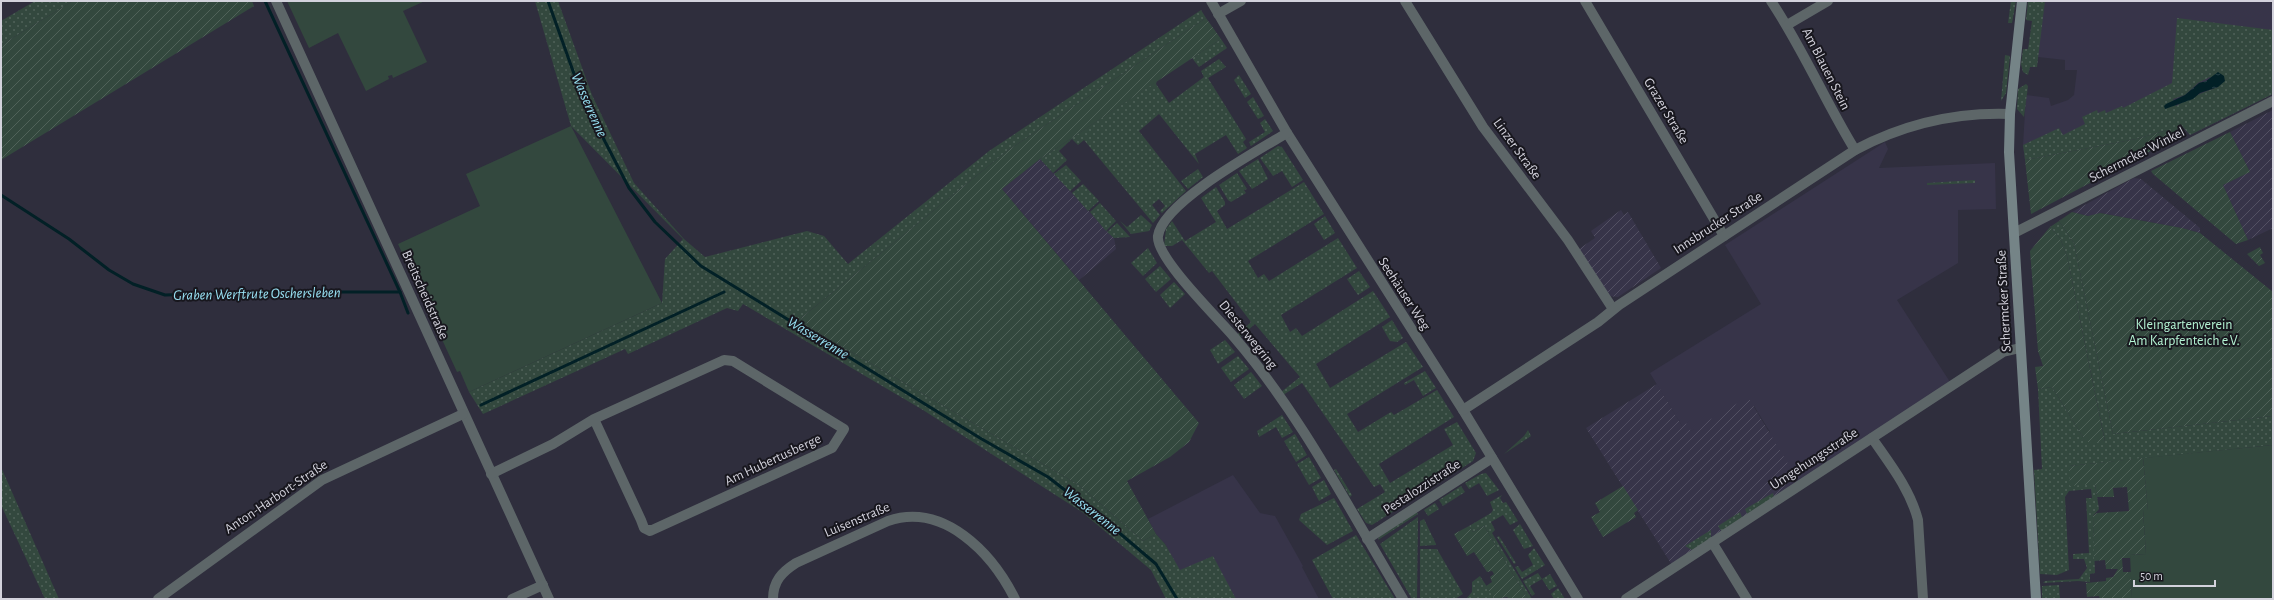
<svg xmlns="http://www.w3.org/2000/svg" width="2274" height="600" font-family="'Alegreya Sans',sans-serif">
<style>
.built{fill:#373449}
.industrial{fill:url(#industrial-furrows)}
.grass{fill:url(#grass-dots);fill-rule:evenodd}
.garden{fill:url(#garden-furrows)}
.pitch{fill:#33483e}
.water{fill:url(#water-ripples)}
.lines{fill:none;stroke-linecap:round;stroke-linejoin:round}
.stream{stroke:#022026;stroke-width:3}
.street{stroke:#5d6668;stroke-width:10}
.secondary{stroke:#758487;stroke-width:10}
.labels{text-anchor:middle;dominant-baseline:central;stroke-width:4;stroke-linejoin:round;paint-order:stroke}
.street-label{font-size:14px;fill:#d3d2dc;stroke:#18171e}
.park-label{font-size:14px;fill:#b4f3d3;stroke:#18171e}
.water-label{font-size:15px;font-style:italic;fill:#97e0f2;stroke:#18171e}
</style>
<defs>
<pattern id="industrial-furrows" width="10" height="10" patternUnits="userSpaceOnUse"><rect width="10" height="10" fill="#373449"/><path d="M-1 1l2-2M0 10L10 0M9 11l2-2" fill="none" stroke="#535063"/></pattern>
<pattern id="grass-dots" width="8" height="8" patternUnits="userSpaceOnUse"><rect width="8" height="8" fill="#33483e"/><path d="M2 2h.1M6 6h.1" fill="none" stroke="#506259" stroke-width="1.8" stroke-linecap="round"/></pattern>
<pattern id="garden-furrows" width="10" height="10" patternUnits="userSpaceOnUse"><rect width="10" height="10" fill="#33483e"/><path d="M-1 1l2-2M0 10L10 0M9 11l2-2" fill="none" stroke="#506259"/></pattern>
<pattern id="water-ripples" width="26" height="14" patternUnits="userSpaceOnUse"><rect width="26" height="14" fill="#022026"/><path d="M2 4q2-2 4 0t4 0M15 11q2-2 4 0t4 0" fill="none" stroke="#264045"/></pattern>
</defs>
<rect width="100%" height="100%" fill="#2f2e3d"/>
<!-- built -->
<g class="built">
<polygon points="2036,1 2270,1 2273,7 2273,94 2190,135 2182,126 2170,135 2167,130 2136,139 2025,160 2023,145 2026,95 2049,98 2051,106 2068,100 2074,95 2077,70 2065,70 2065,60 2038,57"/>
<polygon points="1885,142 1888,149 1879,168 1995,163 1996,209 1958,210 1958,263 1897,300 1950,382 1799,482 1768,434 1770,432 1754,406 1691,431 1682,426 1650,373 1761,304 1725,245"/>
<polygon points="1233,475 1260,513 1275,516 1303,566 1302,567 1319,599 1194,599 1165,544 1156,534 1148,519"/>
</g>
<!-- industrial -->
<g class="industrial">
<polygon points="2273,110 2273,228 2248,240 2223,185 2250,172 2230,132"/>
<polygon points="1040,159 1114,238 1116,249 1079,280 1002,189"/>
<polygon points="2134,178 2141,179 2200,228 2200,233 2182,228 2101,213 2089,216 2072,212"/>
<polygon points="1621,210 1624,215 1628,212 1661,268 1618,297 1608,296 1579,249 1595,238 1591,231"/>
<polygon points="1657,384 1682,426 1686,423 1691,431 1748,397 1799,482 1672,565 1586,428"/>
</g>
<!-- grass -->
<g class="grass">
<polygon points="35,1 73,1 1,45 1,21"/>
<polygon points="535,1 558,1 592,95 634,183 684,239 705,257 807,231 824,236 848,264 989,151 1201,10 1206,18 1007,151 801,318 812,329 1079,485 1143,541 1156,534 1165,544 1180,570 1213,556 1236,599 1166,599 1151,570 1082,512 923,410 743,304 738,311 727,308 628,354 625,349 483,414 469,392 662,303 665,259 683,239 571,126"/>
<polygon points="2011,1 2016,1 2012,23 2008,23"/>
<polygon points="2028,1 2045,1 2037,67 2030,67 2028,75 2023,72 2021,64 2023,49 2028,49 2032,21 2026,20"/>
<path d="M 2177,18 L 2273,30 L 2273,94 L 2190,135 L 2182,126 L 2170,135 L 2167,130 L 2136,139 L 2025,160 L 2023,145 L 2059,128 L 2063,135 L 2085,124 L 2082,117 L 2097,110 L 2098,113 L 2105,110 L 2106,113 L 2122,106 L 2123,108 L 2172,83 ZM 2210,77 L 2218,87 C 2203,92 2189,98 2176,106 L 2173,99 L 2185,95 L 2198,83 Z"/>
<polygon points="1221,39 1227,48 1199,67 1192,58"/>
<polygon points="2005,55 2010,56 2006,93 2001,101"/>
<polygon points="1219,59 1226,67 1208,78 1246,139 1243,142 1247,148 1238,154 1226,135 1195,154 1199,164 1159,114 1139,131 1186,191 1162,213 1160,211 1165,206 1159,199 1152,205 1160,215 1153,223 1084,140 1078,145 1072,139 1059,151 1067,160 1053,173 1040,159 1157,81 1156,84 1169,103 1204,77 1201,71"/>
<polygon points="1239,75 1251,94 1245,98 1234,80"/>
<polygon points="2026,84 2028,86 2024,117 2017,109 2018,89"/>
<polygon points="1253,97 1264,116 1258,119 1247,102"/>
<polygon points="1265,119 1273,131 1251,146 1249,142 1265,132 1260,123"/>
<polygon points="1278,146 1282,147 1303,180 1292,187 1282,171 1273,176 1260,158"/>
<polygon points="1258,159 1268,179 1252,189 1239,171"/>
<polygon points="1066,165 1081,181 1070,191 1054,174"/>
<polygon points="1198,169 1203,177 1188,189 1181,181"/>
<polygon points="1237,173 1247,189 1244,190 1246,193 1231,202 1228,200 1219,185"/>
<polygon points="1975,180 1975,183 1927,185 1927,183"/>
<polygon points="1304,182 1324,214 1248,261 1258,278 1264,274 1269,281 1338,238 1357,268 1281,315 1290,332 1296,328 1302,336 1373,291 1390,317 1316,364 1330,388 1406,342 1423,367 1347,414 1358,432 1391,412 1394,415 1437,390 1454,417 1379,464 1390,483 1453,445 1444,429 1457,422 1476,453 1473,461 1372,525 1366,523 1357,509 1385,492 1380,484 1374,487 1302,383 1283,395 1281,392 1300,377 1255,324 1240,337 1238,334 1251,322 1212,271 1209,273 1182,240 1172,246 1164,246 1166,229 1172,221 1185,241 1216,222 1201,198 1216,187 1225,202 1225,205 1217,211 1227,229"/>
<polygon points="1083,184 1099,201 1088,211 1072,193"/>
<polygon points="1100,203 1116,221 1106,231 1090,212"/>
<polygon points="1141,215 1152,225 1149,231 1131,234 1120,221 1127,227"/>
<polygon points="1325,216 1335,233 1324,240 1314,224"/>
<polygon points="2059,221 2074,243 2113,434 2273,416 2273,445 2069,466 2095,484 2099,509 2093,516 2095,573 2090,574 2090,582 2078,581 2043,583 2045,581 2079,579 2087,568 2084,559 2073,559 2073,554 2089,553 2086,498 2092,498 2091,489 2069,491 2065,497 2069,570 2057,575 2040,574 2034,470 2042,469 2038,389 2052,387 2083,437 2105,441 2067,256 2060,238 2050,227"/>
<polygon points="1117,223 1130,237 1114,238 1107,232"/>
<polygon points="1148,248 1157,263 1143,276 1131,263"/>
<polygon points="1160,266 1171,279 1156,292 1145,279"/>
<polygon points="1359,271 1370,287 1358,295 1347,279"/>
<polygon points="1174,282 1185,294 1170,308 1160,295"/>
<polygon points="1392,320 1403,338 1397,342 1390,341 1382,327"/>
<polygon points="1225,340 1235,352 1218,364 1210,350"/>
<polygon points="1238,356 1249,369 1231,382 1221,368"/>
<polygon points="1425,371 1436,388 1423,396 1414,380 1405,385 1404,383"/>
<polygon points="1251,372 1262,386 1244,399 1234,385"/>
<polygon points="1282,415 1293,432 1282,438 1276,427 1259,437 1257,431"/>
<polygon points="1528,430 1531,436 1504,454 1524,436"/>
<polygon points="1295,434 1307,455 1296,462 1284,441"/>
<polygon points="1309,457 1321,478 1309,485 1297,464"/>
<polygon points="1,467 59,599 45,599 1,505"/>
<polygon points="1336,469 1352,495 1350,497 1334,470"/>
<polygon points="1486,473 1499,490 1487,496 1479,483 1469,489 1465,483 1481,474"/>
<polygon points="1324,480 1331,494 1319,501 1312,487"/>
<polygon points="1461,486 1465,492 1443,506 1439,500"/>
<polygon points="1773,493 1774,498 1747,514 1745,509"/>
<polygon points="1502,495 1500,498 1503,503 1506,502 1518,521 1510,525 1503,515 1491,522 1495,530 1492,533 1532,599 1528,599 1484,526 1473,532 1469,526 1491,513 1493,510 1490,502"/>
<polygon points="1334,498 1353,531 1327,545 1299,520 1301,514"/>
<polygon points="1435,503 1439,509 1428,516 1424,510"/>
<polygon points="1416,512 1418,514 1378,540 1379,537"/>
<polygon points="1740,512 1742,517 1740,520 1722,532 1718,526"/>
<polygon points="1418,517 1417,599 1412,599 1380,544"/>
<polygon points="1424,519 1436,544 1436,545 1420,546 1420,521"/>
<polygon points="1520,524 1533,546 1524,549 1513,530"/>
<polygon points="1711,530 1711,540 1694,551 1685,546"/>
<polygon points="1356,535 1395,599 1333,599 1312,560"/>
<polygon points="1499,536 1516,563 1514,564 1497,537"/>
<polygon points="1534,548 1545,565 1522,579 1515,567 1518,566 1522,572 1533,565 1528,555"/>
<polygon points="1420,549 1437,549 1463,594 1455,599 1420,599"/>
<polygon points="1538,573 1542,579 1550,574 1557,586 1549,590 1542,579 1530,586 1535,594 1532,596 1523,581"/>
<polygon points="1480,576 1495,599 1466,599 1472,592 1472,582"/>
<polygon points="2059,585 2060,599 2042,599 2042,586"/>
<polygon points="1558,588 1565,599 1554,599 1551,594"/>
</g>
<!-- garden -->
<g class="garden">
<polygon points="73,1 252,1 254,6 1,160 1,45"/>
<polygon points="1206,18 1221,39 1040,159 1002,189 1199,423 1189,442 1170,457 1127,481 1156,534 1143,541 1079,485 812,329 801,318 1007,151"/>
<polygon points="2167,130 2170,135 2166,143 2031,214 2025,160 2136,139"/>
<polygon points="2230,132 2250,172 2223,185 2248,240 2236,244 2153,174 2151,171"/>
<polygon points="2072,212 2088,216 2100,213 2182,228 2200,233 2273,292 2273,416 2113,434 2074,243 2059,221"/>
<polygon points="2050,227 2060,238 2067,256 2105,442 2089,443 2083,437 2052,387 2038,389 2035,367 2043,366 2038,351 2030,251"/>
<polygon points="2260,247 2263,253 2260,255 2265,263 2259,266 2247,254"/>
<polygon points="2143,458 2148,510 2143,510 2146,554 2130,555 2130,558 2122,558 2123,572 2131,572 2132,599 2100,599 2099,596 2087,597 2086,583 2106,581 2106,578 2113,577 2118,569 2106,569 2105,560 2094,561 2093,516 2097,513 2129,511 2127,487 2113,488 2114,497 2097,497 2095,484 2070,486 2069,466"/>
<polygon points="1623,486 1638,510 1634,513 1636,517 1603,537 1591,517 1600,512 1595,503"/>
<polygon points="1469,526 1473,532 1484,526 1528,599 1509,599 1507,597 1495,599 1486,586 1492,582 1490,577 1494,574 1492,571 1487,572 1474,552 1467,556 1454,534"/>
</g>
<!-- pitch -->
<g class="pitch">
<polygon points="287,1 425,1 403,11 427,62 393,78 392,75 388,76 389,79 366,91 338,33 309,48"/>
<polygon points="571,126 662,303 469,392 460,371 457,372 398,244 480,206 466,174"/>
<polygon points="2273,445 2273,599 2132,599 2130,555 2146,554 2143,510 2148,510 2143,458"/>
</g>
<!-- water -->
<polygon class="water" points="2218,72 2224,76 2225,81 2218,87 2200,93 2193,99 2165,109 2164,106 2166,104 2185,95 2199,83 2206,81"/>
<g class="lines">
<!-- stream -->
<g class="stream">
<polyline points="265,1 400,292"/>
<polyline points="548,1 583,99 629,188 655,222 701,266 980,438 1048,477 1110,525 1156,564 1177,599"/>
<polyline points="1,195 69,239 109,270 133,284 165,295 265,292 400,292 408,313"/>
<polyline points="481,405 724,292"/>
</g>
<!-- street -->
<g class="street">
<polyline points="276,1 549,599"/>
<polyline points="1211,1 1287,133 1463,410 1578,599"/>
<polyline points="1405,1 1483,127 1568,240 1613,309"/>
<polyline points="1585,1 1724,236"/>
<path d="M 1771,1 C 1803,49 1825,101 1855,150"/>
<polyline points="1218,14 1241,1"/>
<polyline points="1787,25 1828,1"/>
<path d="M 1287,133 C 1257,151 1163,202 1158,236 C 1155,257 1219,319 1234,337 C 1302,416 1350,511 1403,599"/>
<polyline points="2014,233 2273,101"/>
<path d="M 1463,410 L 1598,322 L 1619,305 L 1855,150 C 1904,124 1954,112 2010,114"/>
<path d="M 1872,438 C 1890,464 1910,489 1918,520 L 1923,599"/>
<polyline points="491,474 553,444 594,419 724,360 733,361 844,429 832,448 650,531 644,528 641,520 594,419"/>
<polyline points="1367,539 1492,458"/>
<polyline points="1712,542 1747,599"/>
<polyline points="158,599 322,480 463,414"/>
<polyline points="512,599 543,585"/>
<path d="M 773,599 C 773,581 782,572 796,563 L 888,521 C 944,502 992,553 1015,599"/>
<polyline points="1626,599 2003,352 2020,348"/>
</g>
<!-- secondary -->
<polyline class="secondary" points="2022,1 2010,114 2009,152 2036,599"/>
</g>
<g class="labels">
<!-- street labels -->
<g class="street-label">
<text transform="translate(1826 69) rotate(63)">Am Blauen Stein</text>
<text transform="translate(1666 111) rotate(59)">Grazer Straße</text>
<text transform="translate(1517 149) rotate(54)">Linzer Straße</text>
<text transform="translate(2137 155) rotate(-27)">Schermcker Winkel</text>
<text transform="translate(1718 223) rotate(-33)">Innsbrucker Straße</text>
<text transform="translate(1404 294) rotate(57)">Seehäuser Weg</text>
<text transform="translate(425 295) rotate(66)">Breitscheidstraße</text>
<text transform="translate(2004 301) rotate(-93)">Schermcker Straße</text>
<text transform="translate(1248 335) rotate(51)">Diesterwegring</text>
<text transform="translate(1814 459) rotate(-33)">Umgehungsstraße</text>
<text transform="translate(773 460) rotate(-25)">Am Hubertusberge</text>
<text transform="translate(1422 487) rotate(-33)">Pestalozzistraße</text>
<text transform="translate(276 497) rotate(-34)">Anton-Harbort-Straße</text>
<text transform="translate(857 520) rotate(-23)">Luisenstraße</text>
</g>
<!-- park labels -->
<g class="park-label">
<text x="2184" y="325">Kleingartenverein<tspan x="2184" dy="16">Am Karpfenteich e.V.</tspan></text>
</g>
<!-- water labels -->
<g class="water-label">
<text transform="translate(589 105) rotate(66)">Wasserrenne</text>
<text transform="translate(257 294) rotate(-1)">Graben Werftrute Oschersleben</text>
<text transform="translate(818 338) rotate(31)">Wasserrenne</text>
<text transform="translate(1092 511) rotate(38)">Wasserrenne</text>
</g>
</g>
<!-- border -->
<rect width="2274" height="600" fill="none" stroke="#d3d2dc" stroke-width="4"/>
<!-- scale -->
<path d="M2134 580v6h81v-6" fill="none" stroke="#d3d2dc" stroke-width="2"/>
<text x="2140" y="580" font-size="12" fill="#d3d2dc" stroke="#18171e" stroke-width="3" paint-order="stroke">50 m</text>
</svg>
